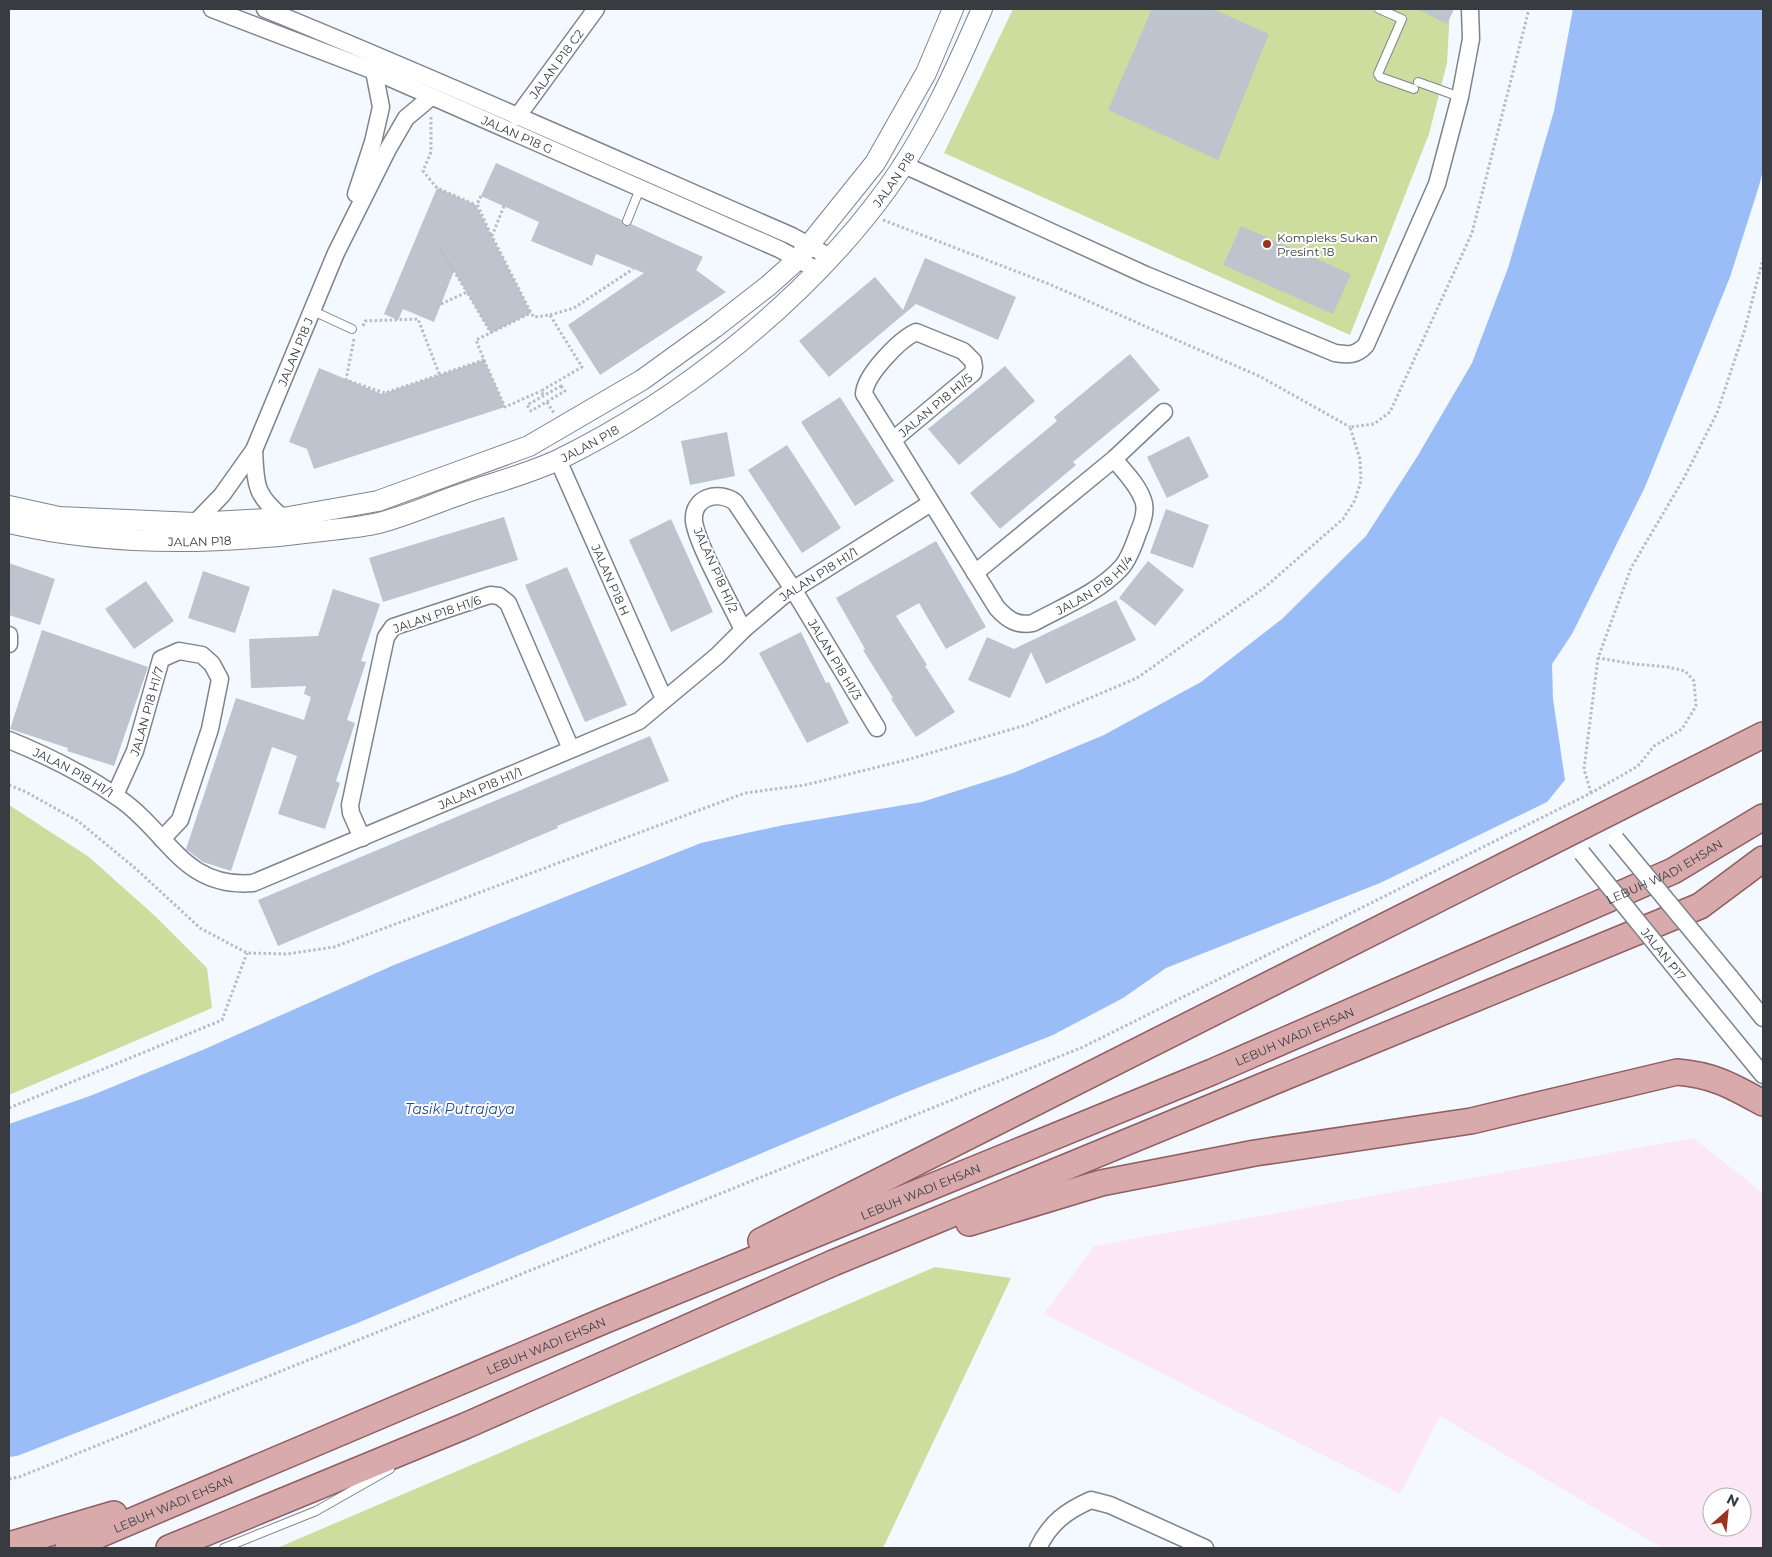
<svg xmlns="http://www.w3.org/2000/svg" width="1772" height="1557" font-family="Montserrat,sans-serif">
<style>
.industrial{fill:#fce7f6;fill-rule:evenodd}
.green{fill:#ccdd9e}
.water{fill:#9abcf7}
.building{fill:#bec4ce}
.lines{fill:none;stroke-linecap:round;stroke-linejoin:round}
.service-casing{stroke:#7e848e;stroke-width:10}
.minor-casing{stroke:#7e848e;stroke-width:19}
.tertiary-casing{stroke:#7e848e;stroke-width:22}
.primary-casing{stroke:#8f5e61;stroke-width:28}
.path{stroke:#b9bdc3;stroke-width:3;stroke-dasharray:2.5 2.5;stroke-linecap:butt}
.service{stroke:#fff;stroke-width:8}
.minor{stroke:#fff;stroke-width:16}
.tertiary{stroke:#fff;stroke-width:20}
.primary{stroke:#d8aaac;stroke-width:25}
.minor-bridge-casing{stroke:#7e848e;stroke-width:19;stroke-linecap:butt}
.minor-bridge{stroke:#fff;stroke-width:16}
.poi-dot{fill:#9c331d;stroke:#fff;stroke-width:2}
.labels{text-anchor:middle;dominant-baseline:central;stroke-width:4;stroke-linejoin:round;paint-order:stroke}
.street-label{font-size:12px;fill:#383b3f;stroke:#fff}
.poi-label{font-size:12px;fill:#383b3f;stroke:#fff;text-anchor:start}
.water-label{font-size:14px;font-style:italic;fill:#234a8e;stroke:#fff}
</style>
<rect width="100%" height="100%" fill="#f4f8ff"/>
<!-- industrial -->
<path class="industrial" d="M 1693,1138 L 1763,1193 L 1763,1548 L 1662,1548 L 1440,1416 L 1400,1494 L 1044,1314 L 1094,1246 ZM 1712,1497 L 1742,1497 L 1742,1527 L 1712,1527 Z"/>
<!-- green -->
<g class="green">
<polygon points="1013,9 1450,9 1447,63 1429,134 1350,335 944,153"/>
<polygon points="9,805 89,857 155,916 207,968 212,1008 9,1095"/>
<polygon points="935,1267 1011,1278 883,1548 277,1548"/>
</g>
<!-- water -->
<polygon class="water" points="1573,9 1763,9 1763,170 1759,186 1730,277 1645,487 1572,634 1552,664 1553,699 1565,780 1547,802 1380,883 1166,968 1123,998 1053,1035 907,1092 360,1322 17,1456 9,1457 9,1124 90,1096 205,1049 394,965 701,843 784,825 922,802 1013,773 1104,735 1201,682 1282,619 1366,536 1417,457 1472,363 1508,268 1554,111"/>
<!-- building -->
<g class="building">
<polygon points="1152,9 1213,9 1269,34 1218,160 1108,110"/>
<polygon points="1418,9 1454,9 1447,24"/>
<polygon points="496,163 622,220 624,226 631,224 703,257 696,270 726,292 600,375 568,325 644,273 596,254 592,266 531,241 539,222 481,196"/>
<polygon points="437,188 476,205 531,313 491,333 454,271 434,322 403,309 398,320 384,314"/>
<polygon points="1241,226 1351,274 1333,314 1223,265"/>
<polygon points="925,258 1016,297 998,340 916,304 829,377 799,341 875,277 903,310"/>
<polygon points="1130,354 1160,390 1073,462 1076,465 1000,529 970,493 1057,421 1054,417"/>
<polygon points="484,360 505,407 314,469 307,449 289,442 319,368 382,394"/>
<polygon points="1005,366 1035,401 959,465 928,429"/>
<polygon points="840,397 894,481 855,506 801,422"/>
<polygon points="727,432 735,476 690,485 681,441"/>
<polygon points="1189,436 1209,477 1167,498 1147,457"/>
<polygon points="787,445 841,528 802,553 748,470"/>
<polygon points="1166,509 1209,525 1193,568 1150,553"/>
<polygon points="504,517 518,560 383,602 369,558"/>
<polygon points="671,519 713,612 671,632 629,540"/>
<polygon points="936,541 986,627 946,649 919,603 896,616 927,665 925,666 955,712 916,737 891,699 893,698 863,650 865,649 836,598"/>
<polygon points="1148,561 1184,590 1155,626 1119,598"/>
<polygon points="9,563 55,579 40,625 9,615"/>
<polygon points="567,567 627,705 585,722 525,585"/>
<polygon points="203,571 250,587 235,633 188,618"/>
<polygon points="146,581 174,621 134,649 105,609"/>
<polygon points="333,589 380,604 361,661 366,662 347,720 355,723 336,781 340,783 325,829 278,814 297,756 272,747 231,871 203,862 186,849 236,698 304,720 311,697 304,694 306,686 251,688 249,639 318,636"/>
<polygon points="1116,600 1136,640 1046,684 1031,652 1010,698 968,680 987,637 1014,649"/>
<polygon points="42,630 148,667 114,766 67,751 68,748 10,729"/>
<polygon points="801,632 826,683 829,682 849,723 807,743 759,653"/>
<polygon points="650,736 669,781 557,826 558,828 278,946 258,900"/>
</g>
<g class="lines">
<defs>
<g id="service">
<polyline points="1379,9 1402,19 1378,74 1380,77 1414,89"/>
<polyline points="1418,82 1460,97"/>
<polyline points="627,221 641,186"/>
<polyline points="311,310 352,329"/>
<polyline points="224,1548 316,1511 390,1469"/>
</g>
<g id="minor">
<path id="s1" d="M 212,9 L 374,71 L 779,249 L 817,270"/>
<path d="M 265,9 C 442,81 617,160 792,236 L 830,257"/>
<path id="s2" d="M 517,117 L 596,9"/>
<path d="M 902,164 L 1146,275 L 1335,353 C 1348,355 1356,356 1366,345 L 1437,184 L 1460,97 L 1471,39 L 1470,9"/>
<polyline points="356,194 373,142 381,107 374,71"/>
<path id="s3" d="M 893,440 L 973,373 L 974,367 L 973,361 L 963,351 L 916,332 C 899,340 865,375 864,394 L 997,608 C 1008,620 1017,626 1033,623 C 1062,607 1098,593 1121,568 C 1129,559 1134,545 1138,533 C 1142,524 1147,510 1143,500 C 1138,485 1124,471 1114,459"/>
<path d="M 254,450 C 256,485 254,494 283,518"/>
<path id="s4" d="M 558,460 L 664,699"/>
<path id="s5" d="M 195,523 L 222,495 L 254,450 L 336,253 L 388,149 L 406,118 L 431,97"/>
<polyline points="975,573 1114,459 1164,412"/>
<path id="s6" d="M 743,630 C 731,604 697,545 694,521 C 692,497 718,490 735,502 L 793,589 L 877,728"/>
<polyline points="9,635 9,644"/>
<path id="s7" d="M 9,740 C 48,756 85,774 120,799 C 168,832 183,889 253,883 L 639,721 L 717,656 L 743,630 L 783,596 L 931,503"/>
<path id="s8" d="M 115,795 L 135,751 L 161,659 L 179,651 L 202,655 L 212,664 L 220,679 L 210,729 L 180,820 L 162,839"/>
<polyline points="362,838 351,813 350,805 386,637 393,627 490,595 499,596 508,603 571,749"/>
<polyline points="1730,977 1763,1018"/>
<polyline points="1694,991 1763,1075"/>
<path d="M 1038,1548 C 1050,1523 1066,1511 1091,1500 L 1110,1505 L 1205,1548"/>
</g>
<g id="tertiary">
<polyline points="9,506 59,517 195,523 283,518 378,501 529,446 642,380 714,328 768,286 797,260 875,163 926,73 953,9"/>
<path id="s9" d="M 9,523 C 109,546 212,545 313,532 C 335,529 358,528 379,523 C 406,516 433,504 459,495 C 492,483 529,474 560,459 C 682,399 807,299 887,189 C 927,134 955,71 982,9"/>
</g>
<g id="primary">
<path d="M 969,1223 L 1101,1183 L 1255,1153 L 1471,1121 L 1677,1072 C 1714,1075 1732,1086 1763,1103"/>
<polyline points="761,1241 1763,735"/>
<polyline points="9,1545 114,1514"/>
<path id="s10" d="M 68,1548 L 608,1319 L 1212,1072 L 1673,871 L 1763,817"/>
<polyline points="169,1548 465,1426 833,1263 1700,906 1763,859"/>
</g>
</defs>
<!-- service casing -->
<use href="#service" class="service-casing"/>
<!-- minor casing -->
<use href="#minor" class="minor-casing"/>
<!-- tertiary casing -->
<use href="#tertiary" class="tertiary-casing"/>
<!-- primary casing -->
<use href="#primary" class="primary-casing"/>
<!-- path -->
<g class="path">
<polyline points="431,117 431,152 423,171 437,188 476,205"/>
<polyline points="481,196 477,204 491,235"/>
<polyline points="504,206 492,236 531,313 534,317 550,315 582,367 541,391 544,396"/>
<polyline points="883,220 1049,284 1261,377 1350,427"/>
<polyline points="440,249 467,292"/>
<polyline points="441,304 467,292 491,333"/>
<polyline points="550,315 574,308 633,269"/>
<polyline points="363,326 365,321 418,319 440,376"/>
<polyline points="354,339 346,380 385,393 484,360 476,340 531,313"/>
<polyline points="484,360 505,407 541,391"/>
<polygon points="561,386 565,391 531,411 527,405"/>
<polyline points="547,402 554,413"/>
<polyline points="9,785 26,792 78,821 135,868 200,928 247,953 287,954 334,947 745,793 805,785 910,759 1026,725 1137,678 1264,588 1343,519 1355,500 1361,481 1360,459 1350,427 1374,424 1390,412 1472,233 1529,9"/>
<polyline points="1591,793 1584,769 1598,658 1631,568 1684,478 1717,413 1744,332 1763,259"/>
<polyline points="9,1108 222,1020 247,953"/>
<polyline points="9,1479 19,1477 1083,1047 1591,793 1638,766 1654,746 1682,729 1696,706 1694,681 1685,671 1668,667 1635,664 1598,658"/>
</g>
<!-- service -->
<use href="#service" class="service"/>
<!-- minor -->
<use href="#minor" class="minor"/>
<!-- tertiary -->
<use href="#tertiary" class="tertiary"/>
<!-- primary -->
<use href="#primary" class="primary"/>
<defs>
<g id="minor-bridge">
<polyline points="1616,839 1730,977"/>
<path id="s11" d="M 1582,853 L 1694,991"/>
</g>
</defs>
<!-- minor-bridge casing -->
<use href="#minor-bridge" class="minor-bridge-casing"/>
<!-- minor-bridge -->
<use href="#minor-bridge" class="minor-bridge"/>
</g>
<!-- markers -->
<circle class="poi-dot" cx="1267" cy="244" r="5"/>
<g class="labels">
<!-- street labels -->
<g class="street-label">
<text stroke="none"><textPath href="#s2" startOffset="66">JALAN P18 C2</textPath></text>
<text stroke="none"><textPath href="#s1" startOffset="330">JALAN P18 G</textPath></text>
<text stroke="none"><textPath href="#s9" startOffset="1004">JALAN P18</textPath></text>
<text stroke="none"><textPath href="#s5" startOffset="201">JALAN P18 J</textPath></text>
<text stroke="none"><textPath href="#s3" startOffset="55">JALAN P18 H1/5</textPath></text>
<text stroke="none"><textPath href="#s9" startOffset="598">JALAN P18</textPath></text>
<text stroke="none"><textPath href="#s9" startOffset="192">JALAN P18</textPath></text>
<text transform="translate(716 570) rotate(66)">JALAN P18 H1/2</text>
<text stroke="none"><textPath href="#s7" startOffset="941">JALAN P18 H1/1</textPath></text>
<text stroke="none"><textPath href="#s4" startOffset="131">JALAN P18 H</textPath></text>
<text stroke="none"><textPath href="#s3" startOffset="630">JALAN P18 H1/4</textPath></text>
<text transform="translate(437 614) rotate(-19)">JALAN P18 H1/6</text>
<text stroke="none"><textPath href="#s6" startOffset="364">JALAN P18 H1/3</textPath></text>
<text stroke="none"><textPath href="#s8" startOffset="90">JALAN P18 H1/7</textPath></text>
<text stroke="none"><textPath href="#s7" startOffset="72">JALAN P18 H1/1</textPath></text>
<text stroke="none"><textPath href="#s7" startOffset="536">JALAN P18 H1/1</textPath></text>
<text stroke="none"><textPath href="#s10" startOffset="1734">LEBUH WADI EHSAN</textPath></text>
<text stroke="none"><textPath href="#s11" startOffset="130">JALAN P17</textPath></text>
<text stroke="none"><textPath href="#s10" startOffset="1329">LEBUH WADI EHSAN</textPath></text>
<text stroke="none"><textPath href="#s10" startOffset="924">LEBUH WADI EHSAN</textPath></text>
<text stroke="none"><textPath href="#s10" startOffset="519">LEBUH WADI EHSAN</textPath></text>
<text stroke="none"><textPath href="#s10" startOffset="114">LEBUH WADI EHSAN</textPath></text>
</g>
<!-- poi labels -->
<g class="poi-label">
<text x="1277" y="237">Kompleks Sukan<tspan x="1277" dy="14">Presint 18</tspan></text>
</g>
<!-- water labels -->
<g class="water-label">
<text x="460" y="1109">Tasik Putrajaya</text>
</g>
</g>
<!-- border -->
<rect width="1772" height="1557" fill="none" stroke="#383b3f" stroke-width="20"/>
<!-- north arrow -->
<g transform="translate(1727 1512) rotate(27)"><circle r="24" fill="#ffffff" stroke="#afb1b2"/>
<path d="M0-4L9 19L0 12L-9 19Z" fill="#9c331d"/>
<text y="-8" font-size="14" font-weight="bold" text-anchor="middle" fill="#383b3f">N</text>
</g>
</svg>
